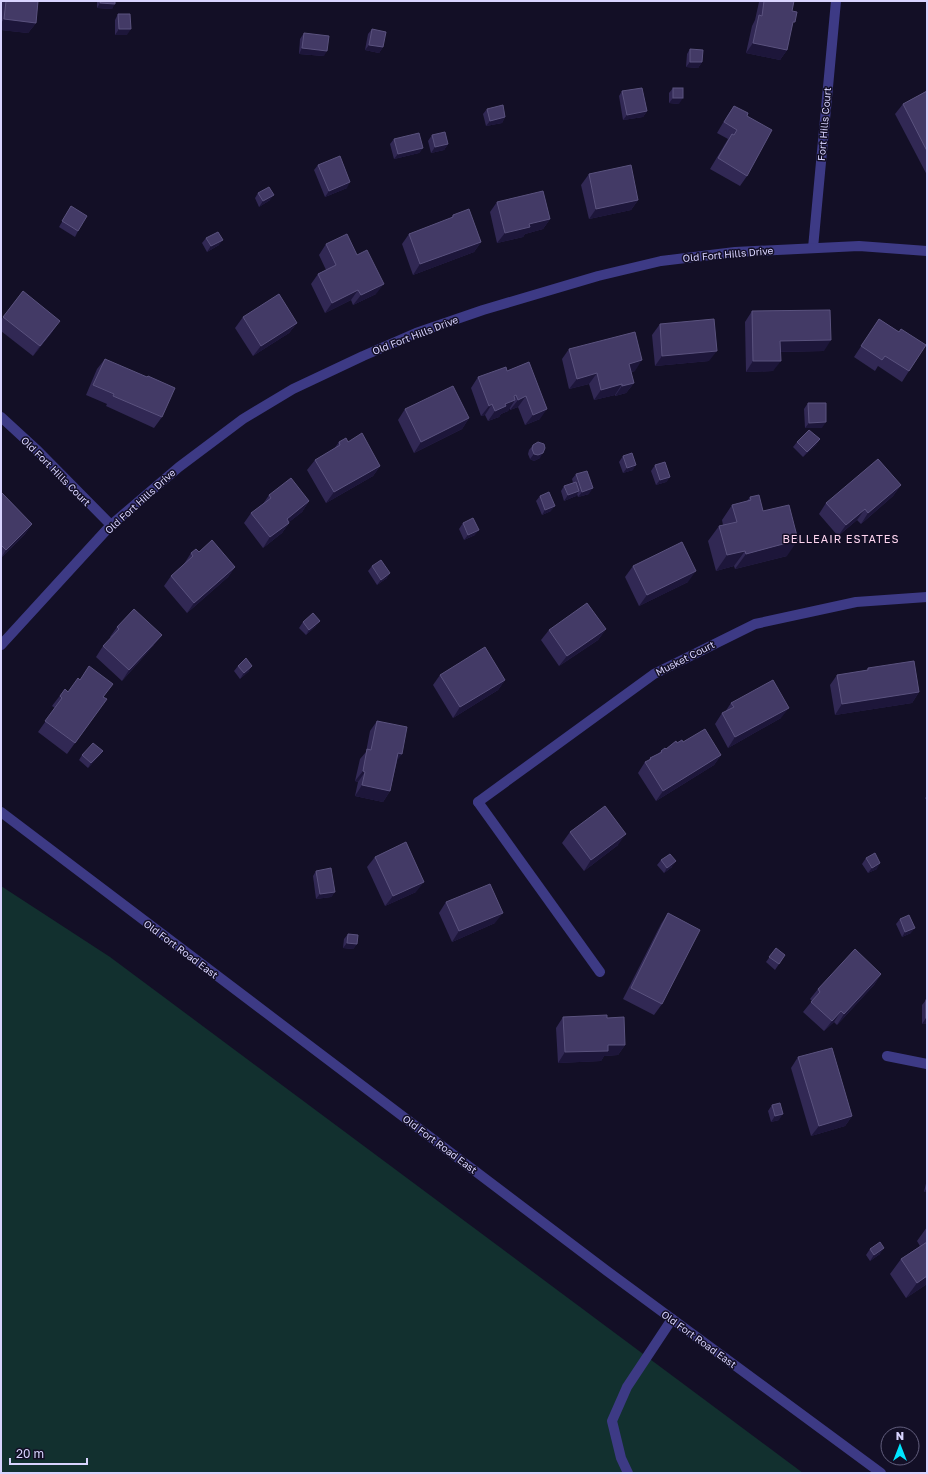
<svg xmlns="http://www.w3.org/2000/svg" width="928" height="1474" font-family="'Golos Text',sans-serif">
<style>
.green{fill:#12302f}
.lines{fill:none;stroke-linecap:round;stroke-linejoin:round}
.service{stroke:#3d3a85;stroke-width:10}
.minor{stroke:#3d3a85;stroke-width:10}
.wall{fill:#312854}
.shaded-wall{fill:#1d163a}
.building{fill:#433a66;stroke:#5a527e}
.labels{text-anchor:middle;dominant-baseline:central;stroke-width:3;stroke-linejoin:round;paint-order:stroke}
.street-label{font-size:10px;fill:#d9d4ff;stroke:#130f26}
.neighbourhood-label{font-size:11px;letter-spacing:1px;fill:#ffd6f0;stroke:#130f26}
</style>
<rect width="100%" height="100%" fill="#130f26"/>
<!-- green -->
<polygon class="green" points="1,886 110,957 803,1473 1,1473"/>
<g class="lines">
<!-- service -->
<g class="service">
<polyline points="478,802 600,972"/>
<polyline points="887,1056 927,1064"/>
<polyline points="628,1473 621,1458 612,1421 627,1387 672,1319"/>
</g>
<!-- minor -->
<g class="minor">
<polyline points="813,248 836,1"/>
<polyline points="1,417 38,451 111,525"/>
<polyline points="1,645 111,525 179,467 243,419 293,389 363,356 416,333 483,310 598,276 661,261 735,252 859,246 927,251"/>
<polyline points="478,802 654,674 755,624 856,602 927,597"/>
<polyline points="1,812 607,1271 881,1473"/>
</g>
</g>
<!-- wall -->
<g class="wall">
<polygon points="1,1 38,1 36,23 28,33 1,30"/>
<polygon points="97,1 115,1 112,9 97,8"/>
<polygon points="760,1 794,1 792,11 787,50 780,60 746,53 752,26 755,20 759,2"/>
<polygon points="118,14 127,35 115,35 115,20"/>
<polygon points="372,29 383,47 379,53 365,50 368,34"/>
<polygon points="304,33 324,56 299,54 300,39"/>
<polygon points="690,49 702,62 698,68 686,67 687,54"/>
<polygon points="673,88 679,104 669,103 669,93"/>
<polygon points="622,91 647,111 643,117 623,120 619,96"/>
<polygon points="927,91 927,175 895,114 903,104"/>
<polygon points="734,106 747,116 747,176 740,186 710,169 728,139 717,133 727,116"/>
<polygon points="487,109 505,117 502,123 486,126 483,114"/>
<polygon points="432,135 448,144 444,150 431,153 428,141"/>
<polygon points="394,139 423,148 419,153 394,159 390,144"/>
<polygon points="318,165 347,188 325,197 314,170"/>
<polygon points="589,174 638,200 631,210 589,219 581,185"/>
<polygon points="258,193 270,200 259,207 255,198"/>
<polygon points="497,202 550,219 543,229 525,234 523,237 497,243 490,212"/>
<polygon points="71,206 78,231 75,237 59,227"/>
<polygon points="453,215 481,242 474,252 413,275 402,244 409,234 451,218"/>
<polygon points="206,238 219,245 207,252 202,243"/>
<polygon points="326,244 357,255 376,294 353,305 351,300 325,313 311,284 318,274 326,270 319,255"/>
<polygon points="23,291 53,331 33,356 1,331 1,320"/>
<polygon points="752,311 824,351 780,352 773,371 746,372 745,322"/>
<polygon points="243,317 297,323 289,333 253,356 235,328"/>
<polygon points="879,319 899,332 909,371 902,382 878,366 875,371 854,357"/>
<polygon points="660,324 709,361 655,366 652,335"/>
<polygon points="569,349 635,371 631,372 634,383 626,393 615,396 615,395 594,400 589,384 569,389 562,359"/>
<polygon points="105,359 162,417 154,428 106,406 107,404 86,395 97,369"/>
<polygon points="529,362 540,419 525,425 518,407 510,410 510,408 508,411 501,414 499,417 488,421 485,415 481,416 471,388 478,377 507,371"/>
<polygon points="808,403 822,428 805,428 804,409"/>
<polygon points="405,409 469,418 462,429 414,453 398,420"/>
<polygon points="820,439 816,445 803,457 793,447 797,442"/>
<polygon points="339,442 348,442 380,466 373,476 326,503 307,470 315,460 334,449"/>
<polygon points="533,445 540,458 534,461 530,459 528,454 529,450"/>
<polygon points="623,456 633,470 623,473 619,462"/>
<polygon points="655,465 670,477 666,482 656,485 651,471"/>
<polygon points="576,474 589,494 578,497 577,494 576,496 564,501 561,491 564,486 573,483 572,479"/>
<polygon points="901,485 893,496 861,524 857,520 838,536 819,514 826,503"/>
<polygon points="1,492 32,524 25,534 1,558"/>
<polygon points="269,495 309,501 302,512 289,522 289,523 282,533 263,548 244,523 251,513 263,504"/>
<polygon points="540,496 551,511 542,515 536,501"/>
<polygon points="750,497 763,511 787,556 735,569 734,566 716,571 708,541 719,526 723,525 722,520 732,505 747,501"/>
<polygon points="463,523 475,535 464,540 459,529"/>
<polygon points="199,552 235,567 228,577 187,613 164,586 171,576 184,564 191,553"/>
<polygon points="372,566 387,578 377,585 368,571"/>
<polygon points="633,566 688,582 639,606 625,577"/>
<polygon points="303,622 316,626 306,635 299,628"/>
<polygon points="117,627 154,645 122,681 96,657 103,646 111,638 110,637"/>
<polygon points="606,629 598,640 559,666 541,640 549,630"/>
<polygon points="238,666 249,671 240,679 234,671"/>
<polygon points="868,668 919,692 912,703 835,715 830,685 837,675 866,671"/>
<polygon points="440,675 505,680 498,690 453,718 433,685"/>
<polygon points="65,689 68,692 104,697 99,710 67,754 38,732 55,708 52,706"/>
<polygon points="731,703 781,718 728,748 715,724 722,713 725,712"/>
<polygon points="377,721 397,761 390,791 383,802 355,796 358,782 355,781 360,759 366,752 370,731"/>
<polygon points="683,742 721,755 714,765 656,801 638,773 645,762 648,761 650,758 658,754 661,751 666,749 677,743"/>
<polygon points="103,751 99,756 88,768 79,760 82,755"/>
<polygon points="927,796 927,801 925,798"/>
<polygon points="570,832 618,845 584,871 562,843"/>
<polygon points="375,857 416,892 385,906 367,867"/>
<polygon points="866,858 877,869 868,873 862,864"/>
<polygon points="661,860 672,867 664,873 657,865"/>
<polygon points="316,871 335,892 331,897 316,899 313,876"/>
<polygon points="446,902 495,923 452,942 439,913"/>
<polygon points="668,913 662,1004 654,1015 623,999 661,924"/>
<polygon points="900,919 911,933 902,937 896,924"/>
<polygon points="348,934 357,944 353,949 343,948 344,939"/>
<polygon points="776,948 785,955 775,970 766,962"/>
<polygon points="881,974 874,985 837,1025 834,1022 824,1031 803,1012 812,1001 810,999 818,989"/>
<polygon points="926,1000 927,1024 922,1024 922,1005"/>
<polygon points="563,1017 607,1018 625,1045 618,1055 604,1056 601,1061 558,1063 556,1028"/>
<polygon points="798,1057 852,1116 845,1126 811,1136 791,1068"/>
<polygon points="772,1105 779,1120 771,1122 768,1111"/>
<polygon points="927,1179 927,1192 924,1192"/>
<polygon points="927,1227 927,1284 906,1298 890,1274 901,1259 920,1246 917,1241"/>
<polygon points="870,1249 880,1254 870,1261 866,1255"/>
</g>
<!-- shaded-wall -->
<g class="shaded-wall">
<polygon points="100,3 115,4 112,9 97,8"/>
<polygon points="4,19 36,23 28,33 1,30 1,23"/>
<polygon points="119,29 131,29 127,35 115,35"/>
<polygon points="753,43 787,50 780,60 746,53"/>
<polygon points="369,45 383,47 379,53 365,50"/>
<polygon points="302,48 327,51 324,56 299,54"/>
<polygon points="690,62 702,62 698,68 686,67"/>
<polygon points="673,98 683,98 679,104 669,103"/>
<polygon points="647,111 643,117 623,120 627,115"/>
<polygon points="505,117 502,123 486,126 490,121"/>
<polygon points="448,144 444,150 431,153 435,147"/>
<polygon points="423,148 419,153 394,159 398,154"/>
<polygon points="350,182 347,188 325,197 329,191"/>
<polygon points="274,195 270,200 259,207 263,201"/>
<polygon points="638,200 631,210 589,219 596,209"/>
<polygon points="550,219 543,229 525,234 523,237 497,243 505,233 529,224"/>
<polygon points="223,240 219,245 207,252 211,246"/>
<polygon points="481,242 474,252 413,275 420,264"/>
<polygon points="384,284 376,294 353,305 361,295"/>
<polygon points="358,290 351,300 325,313 332,303"/>
<polygon points="60,321 53,331 33,356 40,346"/>
<polygon points="297,323 289,333 253,356 261,346"/>
<polygon points="831,340 824,351 773,352 780,341"/>
<polygon points="717,351 709,361 655,366 662,356"/>
<polygon points="642,360 635,371 621,374 629,364"/>
<polygon points="753,361 781,361 773,371 746,372"/>
<polygon points="597,373 589,384 569,389 577,379"/>
<polygon points="634,383 626,393 615,396 622,386"/>
<polygon points="622,384 615,395 594,400 601,390"/>
<polygon points="516,395 511,402 515,400 508,411 501,414 499,417 488,421 495,411 505,404 514,396"/>
<polygon points="526,396 518,407 510,410 518,400"/>
<polygon points="492,404 485,415 481,416 489,406"/>
<polygon points="547,409 540,419 525,425 533,415"/>
<polygon points="469,418 462,429 414,453 421,442"/>
<polygon points="826,422 822,428 805,428 809,423"/>
<polygon points="820,439 816,445 803,457 807,452"/>
<polygon points="543,453 540,458 534,461 530,459 534,454"/>
<polygon points="636,465 633,470 623,473 627,468"/>
<polygon points="380,466 373,476 326,503 334,492"/>
<polygon points="670,477 666,482 656,485 660,480"/>
<polygon points="901,485 893,496 861,524 868,513"/>
<polygon points="593,488 589,494 578,497 582,492"/>
<polygon points="579,491 576,496 564,501 568,495"/>
<polygon points="309,501 302,512 279,530 287,519"/>
<polygon points="555,506 551,511 542,515 545,510"/>
<polygon points="865,509 857,520 838,536 846,525"/>
<polygon points="289,523 282,533 263,548 270,537"/>
<polygon points="32,524 25,534 1,558 6,550"/>
<polygon points="479,530 475,535 464,540 468,535"/>
<polygon points="798,540 787,556 735,569 746,554"/>
<polygon points="745,551 734,566 716,571 727,555"/>
<polygon points="235,567 228,577 187,613 194,603"/>
<polygon points="696,571 688,582 639,606 647,595"/>
<polygon points="390,573 387,578 377,585 381,580"/>
<polygon points="320,621 316,626 306,635 309,630"/>
<polygon points="606,629 598,640 559,666 567,656"/>
<polygon points="162,635 154,645 122,681 129,670"/>
<polygon points="252,666 249,671 240,679 244,673"/>
<polygon points="505,680 498,690 453,718 460,707"/>
<polygon points="919,692 912,703 835,715 842,704"/>
<polygon points="789,708 781,718 728,748 735,737"/>
<polygon points="103,751 99,756 88,768 91,763"/>
<polygon points="398,753 402,754 394,765"/>
<polygon points="721,755 714,765 656,801 663,791"/>
<polygon points="363,771 365,772 358,782 355,781"/>
<polygon points="362,785 390,791 383,802 355,796"/>
<polygon points="626,834 618,845 584,871 591,860"/>
<polygon points="676,861 672,867 664,873 667,868"/>
<polygon points="880,863 877,869 868,873 872,868"/>
<polygon points="424,882 416,892 385,906 393,896"/>
<polygon points="335,892 331,897 316,899 320,894"/>
<polygon points="503,913 495,923 452,942 459,931"/>
<polygon points="915,928 911,933 902,937 905,932"/>
<polygon points="347,943 357,944 353,949 343,948"/>
<polygon points="881,974 874,985 837,1025 844,1014"/>
<polygon points="841,1011 834,1022 824,1031 832,1021"/>
<polygon points="926,1018 927,1018 927,1024 922,1024"/>
<polygon points="608,1045 625,1045 618,1055 604,1056 601,1061 558,1063 565,1052"/>
<polygon points="783,1114 779,1120 771,1122 775,1116"/>
<polygon points="852,1116 845,1126 811,1136 819,1126"/>
<polygon points="927,1188 927,1192 924,1192"/>
<polygon points="884,1248 880,1254 870,1261 874,1255"/>
<polygon points="927,1276 927,1284 906,1298 917,1283"/>
</g>
<!-- building -->
<g class="building">
<polygon points="6,1 38,1 36,23 4,19"/>
<polygon points="101,1 115,1 115,4 100,3"/>
<polygon points="764,1 794,1 792,11 797,12 795,22 793,22 787,50 753,43 759,15 762,16"/>
<polygon points="118,14 130,14 131,29 119,29"/>
<polygon points="372,29 386,32 383,47 369,45"/>
<polygon points="304,33 329,36 327,51 302,48"/>
<polygon points="690,49 703,50 702,62 690,62"/>
<polygon points="642,88 647,111 627,115 622,91"/>
<rect x="673" y="88" width="10" height="10"/>
<polygon points="927,91 927,151 903,104"/>
<polygon points="503,105 505,117 490,121 487,109"/>
<polygon points="734,106 748,113 747,116 772,130 747,176 718,158 732,134 734,135 737,130 724,122"/>
<polygon points="445,132 448,144 435,147 432,135"/>
<polygon points="419,133 423,148 398,154 394,139"/>
<polygon points="340,156 350,182 329,191 318,165"/>
<polygon points="631,165 638,200 596,209 589,174"/>
<polygon points="269,187 274,195 263,201 258,193"/>
<polygon points="543,191 550,219 529,224 530,227 505,233 497,202"/>
<polygon points="71,206 87,216 78,231 62,221"/>
<polygon points="469,209 481,242 420,264 409,234 453,217 453,215"/>
<polygon points="218,232 223,240 211,246 206,238"/>
<polygon points="347,234 357,255 367,250 384,284 361,295 358,290 332,303 318,274 336,265 326,244"/>
<polygon points="23,291 60,321 40,346 3,317"/>
<polygon points="279,294 297,323 261,346 243,317"/>
<polygon points="830,310 831,340 780,341 781,361 753,361 752,311"/>
<polygon points="714,319 717,351 662,356 660,324"/>
<polygon points="879,319 899,332 901,329 926,345 909,371 885,356 882,360 861,346"/>
<polygon points="635,332 642,360 629,364 634,383 622,386 622,384 601,390 597,373 577,379 569,349"/>
<polygon points="105,359 147,377 148,376 175,388 162,417 113,396 114,394 93,385"/>
<polygon points="529,362 547,409 533,415 526,396 518,400 516,395 514,396 515,400 505,404 506,406 495,411 492,404 489,406 478,377 506,367 507,371"/>
<polygon points="453,386 469,418 421,442 405,409"/>
<polygon points="808,403 826,403 826,422 809,423"/>
<polygon points="809,430 820,439 807,452 797,442"/>
<polygon points="362,433 380,466 334,492 315,460 340,445 339,442 346,438 348,442"/>
<polygon points="538,442 544,444 545,448 543,453 538,455 534,454 532,449 533,445"/>
<polygon points="632,453 636,465 627,468 623,456"/>
<polygon points="878,459 901,485 868,513 865,509 846,525 826,503"/>
<polygon points="665,462 670,477 660,480 655,465"/>
<polygon points="587,471 593,488 582,492 576,474"/>
<polygon points="291,478 309,501 287,519 289,523 270,537 251,513 271,498 269,495"/>
<polygon points="576,482 579,491 568,495 564,486"/>
<polygon points="1,492 32,524 6,550 1,545"/>
<polygon points="549,492 555,506 545,510 540,496"/>
<polygon points="759,495 763,511 789,505 798,540 746,554 745,551 727,555 719,526 737,522 732,505 751,500 750,497"/>
<polygon points="473,518 479,530 468,535 463,523"/>
<polygon points="212,540 235,567 194,603 171,576 193,556 191,553 196,549 199,552"/>
<polygon points="682,542 696,571 647,595 633,566"/>
<polygon points="381,560 390,573 381,580 372,566"/>
<polygon points="587,603 606,629 567,656 549,630"/>
<polygon points="134,609 162,635 129,670 103,646 119,629 117,627"/>
<polygon points="313,613 320,621 309,630 303,622"/>
<polygon points="485,647 505,680 460,707 440,675"/>
<polygon points="246,658 252,666 244,673 238,666"/>
<polygon points="914,661 919,692 842,704 837,675 868,670 868,668"/>
<polygon points="89,666 113,684 103,697 107,699 75,743 45,721 62,698 60,696 65,689 68,692 78,678 80,680"/>
<polygon points="773,680 789,708 735,737 722,713 734,707 731,703"/>
<polygon points="377,721 407,727 402,754 398,753 390,791 362,785 365,772 363,771 367,749 371,750"/>
<polygon points="705,729 721,755 663,791 645,762 651,759 650,758 662,752 661,751 665,748 666,749 676,741 677,743 682,740 683,742"/>
<polygon points="93,743 103,751 91,763 82,755"/>
<polygon points="605,806 626,834 591,860 570,832"/>
<polygon points="406,842 424,882 393,896 375,857"/>
<polygon points="875,853 880,863 872,868 866,858"/>
<polygon points="670,854 676,861 667,868 661,860"/>
<polygon points="331,868 335,892 320,894 316,871"/>
<polygon points="490,884 503,913 459,931 446,902"/>
<polygon points="668,913 700,930 662,1004 631,988"/>
<polygon points="909,915 915,928 905,932 900,919"/>
<polygon points="348,934 358,935 357,944 347,943"/>
<polygon points="776,948 785,955 779,964 769,957"/>
<polygon points="855,949 881,974 844,1014 841,1011 832,1021 811,1002 820,992 818,989"/>
<rect x="926" y="1000" width="1" height="18"/>
<polygon points="607,1015 607,1018 624,1017 625,1045 608,1045 608,1051 565,1052 563,1017"/>
<polygon points="832,1048 852,1116 819,1126 798,1057"/>
<polygon points="780,1103 783,1114 775,1116 772,1105"/>
<polygon points="880,1242 884,1248 874,1255 870,1249"/>
<polygon points="927,1242 927,1276 917,1283 901,1259"/>
</g>
<g class="labels">
<!-- street labels -->
<g class="street-label">
<text transform="translate(824 124) rotate(-85)">Fort Hills Court</text>
<text transform="translate(728 254) rotate(-5)">Old Fort Hills Drive</text>
<text transform="translate(415 335) rotate(-21)">Old Fort Hills Drive</text>
<text transform="translate(56 471) rotate(45)">Old Fort Hills Court</text>
<text transform="translate(140 501) rotate(-42)">Old Fort Hills Drive</text>
<text transform="translate(685 658) rotate(-27)">Musket Court</text>
<text transform="translate(181 949) rotate(37)">Old Fort Road East</text>
<text transform="translate(440 1144) rotate(37)">Old Fort Road East</text>
<text transform="translate(699 1339) rotate(36)">Old Fort Road East</text>
</g>
<!-- neighbourhood labels -->
<g class="neighbourhood-label">
<text x="841" y="538">BELLEAIR ESTATES</text>
</g>
</g>
<!-- border -->
<rect width="928" height="1474" fill="none" stroke="#d9d4ff" stroke-width="4"/>
<!-- north arrow -->
<g transform="translate(900 1446)"><circle r="19" fill="#130f26" stroke="#625e7d"/>
<path d="M0-3L7 15L0 10L-7 15Z" fill="#00e5ff"/>
<text y="-6" font-size="11" font-weight="bold" text-anchor="middle" fill="#d9d4ff">N</text>
</g>
<!-- scale -->
<path d="M10 1458v6h77v-6" fill="none" stroke="#d9d4ff" stroke-width="2"/>
<text x="16" y="1458" font-size="12" fill="#d9d4ff" stroke="#130f26" stroke-width="3" paint-order="stroke">20 m</text>
</svg>
